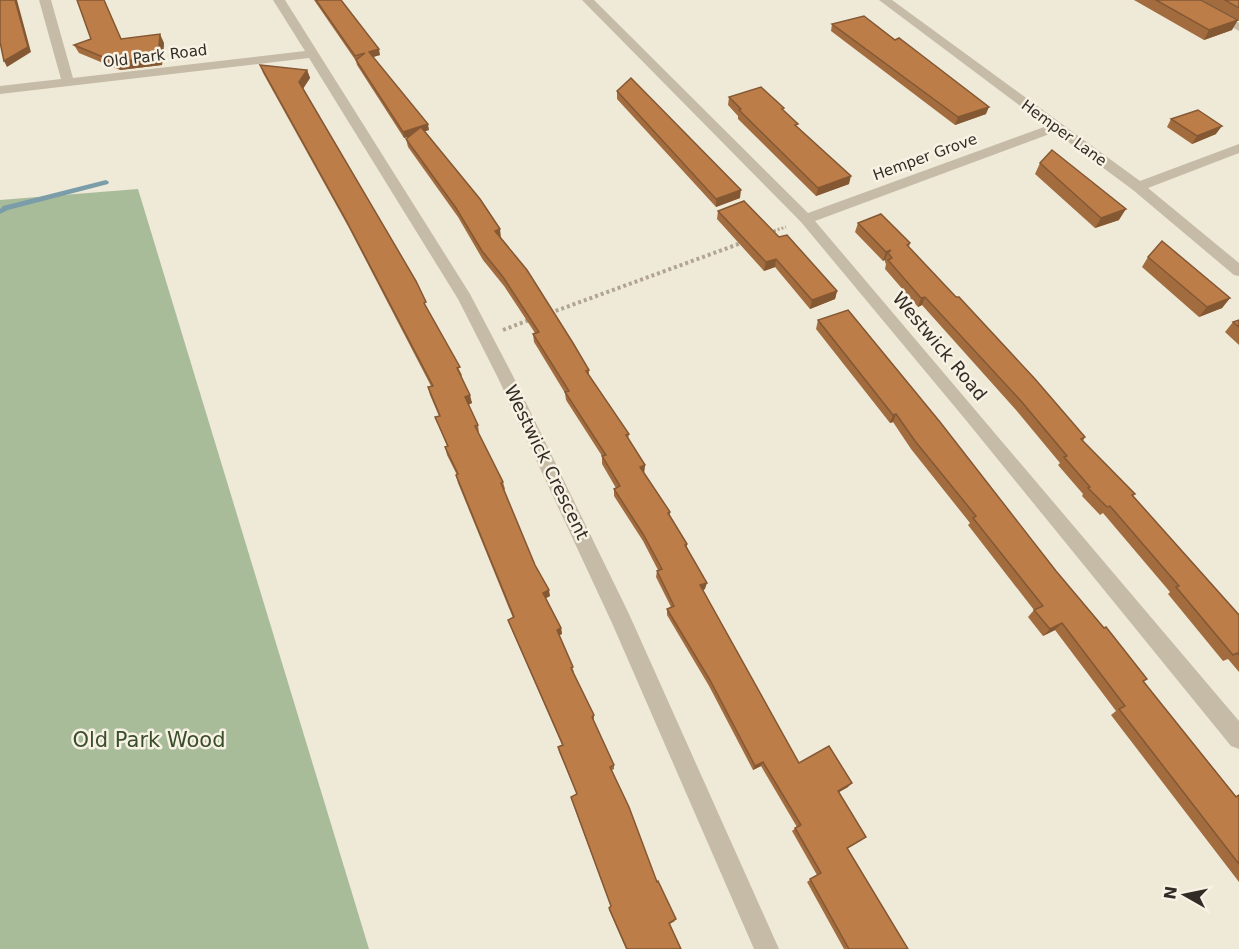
<svg xmlns="http://www.w3.org/2000/svg" width="1239" height="949" font-family="'DejaVu Sans',sans-serif">
<style>
.green{fill:#a9bc9a}
.lines{fill:none;stroke-linecap:round;stroke-linejoin:round}
.stream{fill:#7a9da9;fill-rule:evenodd}
.path-far1{stroke:#b1a590;stroke-width:3;stroke-dasharray:2 2;stroke-linecap:butt}
.path{stroke:#b1a590;stroke-width:4;stroke-dasharray:3 3;stroke-linecap:butt}
.street{fill:#c5bba6;fill-rule:evenodd}
.wall{fill:#a26c3f}
.shaded-wall{fill:#845833}
.building{fill:#bc7d49;stroke:#845833;stroke-width:1.5}
.labels{text-anchor:middle;dominant-baseline:central;stroke-width:5;stroke-linejoin:round;paint-order:stroke}
.far-street-label{font-size:15px;fill:#322c26;stroke:#f7f2e4}
.street-label{font-size:18px;fill:#322c26;stroke:#f7f2e4}
.near-park-label{font-size:21px;fill:#3a4e2c;stroke:#f7f2e4}
</style>
<rect width="100%" height="100%" fill="#efe9d8"/>
<!-- green -->
<polygon class="green" points="138,189 369,949 0,949 0,200"/>
<g class="lines">
<!-- stream -->
<polygon class="stream" points="106,180 109,182 108,184 8,210 0,214 0,209 3,206"/>
<!-- path-far1 -->
<polyline class="path-far1" points="770,232 786,227"/>
<!-- path -->
<g class="path">
<polyline points="550,313 744,242"/>
<polyline points="503,330 529,320"/>
</g>
<!-- street -->
<g class="street">
<polygon points="39,0 51,0 73,78 305,51 273,0 285,0 470,294 514,378 629,614 779,949 754,949 612,623 498,378 458,299 309,58 0,94 0,86 61,79"/>
<polygon points="582,0 594,0 808,213 1047,126 879,0 892,0 1140,181 1239,144 1239,153 1148,188 1239,263 1239,276 1234,275 1133,190 1055,132 815,221 1239,721 1239,749 1231,746 965,419 801,222"/>
<polygon points="1183,0 1197,0 1239,23 1239,31"/>
</g>
</g>
<!-- wall -->
<g class="wall">
<polygon points="77,0 104,0 121,39 164,43 162,65 120,70 79,53 74,45 91,39"/>
<polygon points="314,0 341,0 380,55 372,57 429,130 424,131 501,238 589,370 589,375 629,434 628,439 645,465 644,473 670,512 670,516 687,544 687,547 705,589 703,590 799,763 848,787 839,792 862,840 847,849 908,949 844,949 807,882 817,875 792,831 797,827 761,766 753,770 709,686 667,615 667,609 671,607 656,577 657,571 658,570 643,541 614,496 614,489 616,488 602,464 602,456 566,400 565,393 534,342 533,334 535,333 504,286 483,260 458,217 408,147 406,139 410,136 404,138 357,65 356,61"/>
<polygon points="1134,0 1201,0 1232,30 1204,40"/>
<polygon points="1202,0 1239,0 1239,20"/>
<polygon points="832,24 986,114 955,125 831,31"/>
<polygon points="260,65 307,70 310,78 303,89 428,310 462,375 461,376 472,403 468,405 478,425 479,433 478,433 503,482 505,489 504,490 535,565 550,596 546,598 561,628 562,634 559,635 574,672 573,673 594,715 594,721 614,765 614,769 612,770 657,882 675,921 670,924 681,949 626,949 609,910 609,908 611,907 572,801 571,797 577,794 559,752 558,747 562,745 510,626 508,620 513,618 458,483 456,475 457,475 447,455 445,447 447,446 435,417 439,416 430,395 428,387 431,386 349,228 263,73"/>
<polygon points="617,91 740,198 716,207 617,99"/>
<polygon points="729,97 783,111 849,184 816,196 738,119 738,116 728,105"/>
<polygon points="1171,119 1216,134 1192,144 1167,127"/>
<polygon points="1040,163 1119,220 1095,228 1035,174"/>
<polygon points="718,211 779,237 837,291 835,299 810,309 775,267 764,271 717,219"/>
<polygon points="858,223 910,243 909,247 1085,437 1083,441 1135,494 1133,496 1239,615 1239,672 1228,659 1223,661 1168,594 1170,592 1103,513 1100,515 1082,496 1083,494 1058,465 1060,463 1016,410 922,305 918,307 885,269 886,264 885,262 885,260 883,261 855,232"/>
<polygon points="1148,257 1230,298 1222,308 1199,317 1142,267"/>
<polygon points="818,320 1056,571 1147,679 1143,682 1236,796 1239,795 1239,882 1111,715 1116,711 1055,630 1043,636 1028,617 1034,610 968,525 970,523 911,449 893,422 890,423 816,329"/>
<polygon points="1239,320 1239,345 1225,332 1233,322"/>
</g>
<!-- shaded-wall -->
<g class="shaded-wall">
<polygon points="15,0 17,0 31,52 7,67 4,61"/>
<polygon points="1238,20 1232,30 1204,40 1209,30"/>
<polygon points="160,34 164,43 162,65 120,70 115,62"/>
<polygon points="379,49 380,55 370,58 369,52"/>
<polygon points="307,70 310,78 302,90 299,82"/>
<polygon points="989,107 986,114 955,125 958,117"/>
<polygon points="428,124 429,130 404,138 403,132"/>
<polygon points="1222,126 1216,134 1192,144 1197,136"/>
<polygon points="851,176 849,184 816,196 818,188"/>
<polygon points="741,190 740,198 716,207 716,199"/>
<polygon points="1126,209 1119,220 1095,228 1101,218"/>
<polygon points="500,229 501,238 495,231"/>
<polygon points="891,250 888,253 885,260 883,261 886,252"/>
<polygon points="776,259 775,267 764,271 766,262"/>
<polygon points="837,291 835,299 810,309 812,300"/>
<polygon points="925,297 922,305 918,307 921,298"/>
<polygon points="1230,298 1222,308 1199,317 1207,307"/>
<polygon points="470,395 472,403 467,405 465,397"/>
<polygon points="896,414 893,422 890,423 893,415"/>
<polygon points="645,465 644,473 639,475 640,467"/>
<polygon points="707,583 705,589 699,592 700,585"/>
<polygon points="549,590 550,596 544,599 543,593"/>
<polygon points="1062,623 1055,630 1043,636 1050,629"/>
<polygon points="561,628 562,634 558,636 557,630"/>
<polygon points="763,762 761,766 753,770 755,766"/>
<polygon points="852,783 848,787 834,795 838,791"/>
</g>
<!-- building -->
<g class="building">
<polygon points="0,0 15,0 28,47 4,61 0,42"/>
<polygon points="77,0 104,0 121,39 160,34 158,57 115,62 74,45 91,39"/>
<polygon points="316,0 341,0 379,49 369,52 428,124 403,132 356,60 365,53 355,56"/>
<polygon points="1156,0 1201,0 1238,20 1209,30"/>
<polygon points="1225,0 1239,0 1239,8"/>
<polygon points="864,16 895,40 899,38 924,57 989,107 958,117 832,24"/>
<polygon points="260,65 307,70 299,82 416,281 426,302 424,303 460,367 457,368 470,395 465,397 478,425 475,426 503,482 501,483 535,565 549,590 543,593 561,628 557,630 573,667 571,668 594,715 592,717 614,765 610,767 629,807 657,882 658,881 676,919 669,923 681,949 627,949 609,908 611,906 571,797 577,794 558,747 563,745 508,620 514,617 456,475 458,474 445,447 448,446 435,417 440,416 428,387 433,386 346,220"/>
<polygon points="631,78 741,190 716,199 617,91"/>
<polygon points="761,87 784,108 782,109 798,124 795,125 851,176 818,188 739,110 741,109 729,97"/>
<polygon points="1198,110 1222,126 1197,136 1171,119"/>
<polygon points="421,127 480,199 500,229 495,231 527,270 573,343 589,370 586,371 629,434 626,435 645,465 640,467 670,512 668,513 687,544 685,545 707,583 700,585 799,763 829,746 852,783 838,791 866,837 847,848 908,949 849,949 810,879 821,873 795,828 801,825 763,762 755,766 710,680 667,609 674,606 657,571 662,569 643,534 614,489 620,486 602,456 606,455 565,392 569,391 533,334 539,332 503,277 482,251 456,208 406,139"/>
<polygon points="1052,150 1126,209 1101,218 1040,163"/>
<polygon points="744,201 779,237 787,235 837,291 812,300 776,259 766,262 718,211"/>
<polygon points="881,214 910,243 907,245 956,297 959,297 1035,379 1085,437 1081,439 1135,494 1132,495 1239,615 1239,655 1237,653 1233,655 1176,587 1179,586 1110,506 1107,507 1088,488 1090,487 1064,457 1067,456 1021,401 925,297 921,298 888,260 892,258 888,253 891,250 886,252 858,223"/>
<polygon points="1162,241 1230,298 1207,307 1148,257"/>
<polygon points="848,310 940,422 1056,571 1104,628 1106,627 1147,679 1143,681 1236,797 1239,795 1239,864 1119,709 1125,706 1062,623 1050,629 1034,610 1043,606 973,518 976,516 915,441 896,414 893,415 818,320"/>
<polygon points="1239,320 1239,327 1233,322"/>
</g>
<g class="labels">
<!-- far-street labels -->
<g class="far-street-label">
<text transform="translate(155 56) rotate(-7)">Old Park Road</text>
<text transform="translate(1064 133) rotate(36)">Hemper Lane</text>
<text transform="translate(925 157) rotate(-20)">Hemper Grove</text>
</g>
<!-- street labels -->
<g class="street-label">
<text transform="translate(940 346) rotate(50)">Westwick Road</text>
<text transform="translate(547 462) rotate(64)">Westwick Crescent</text>
</g>
<!-- near-park labels -->
<g class="near-park-label">
<text x="149" y="740">Old Park Wood</text>
</g>
</g>
<!-- north arrow -->
<g transform="translate(1185 895) rotate(279)" stroke="#f7f2e4" stroke-width="4.5" paint-order="stroke">
<path d="M0-4.5L10 22L0 15L-10 22Z" fill="#322c26"/>
<text y="-9" font-size="16" font-weight="bold" text-anchor="middle" fill="#322c26">N</text>
</g>
</svg>
